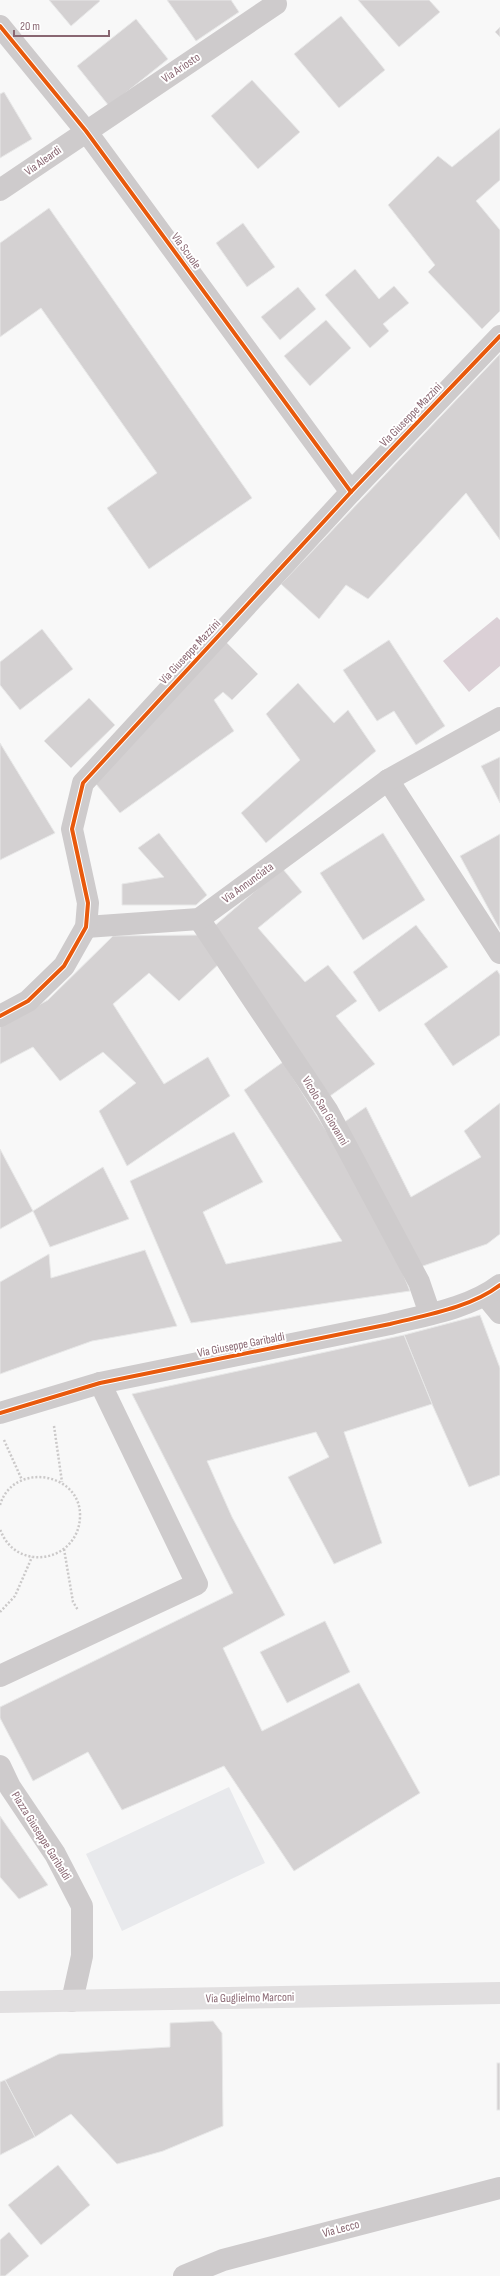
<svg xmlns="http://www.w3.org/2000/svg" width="500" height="2276" font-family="'Sofia Sans Condensed',sans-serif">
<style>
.green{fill:#e8e9ec}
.water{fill:#dbd0d6}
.building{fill:#d4d1d2;stroke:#e8e8e8}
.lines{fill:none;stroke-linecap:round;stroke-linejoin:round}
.path{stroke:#cbc9c9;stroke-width:2.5;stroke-dasharray:2 2;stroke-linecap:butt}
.minor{stroke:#cecbcc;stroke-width:22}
.major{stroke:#e1dfe0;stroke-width:22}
.cycleway-casing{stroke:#fff;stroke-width:6}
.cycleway{stroke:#e8590c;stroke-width:4}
.labels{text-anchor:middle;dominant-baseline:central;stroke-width:4;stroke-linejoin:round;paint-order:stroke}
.street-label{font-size:12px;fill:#896772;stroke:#fff}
</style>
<rect width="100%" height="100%" fill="#f8f8f8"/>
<!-- green -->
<polygon class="green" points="229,1787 265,1863 122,1931 86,1854"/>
<!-- water -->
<polygon class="water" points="497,617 500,620 500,666 469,692 443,661"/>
<!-- building -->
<g class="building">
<polygon points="49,0 99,0 100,1 71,26"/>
<polygon points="167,0 231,0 239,12 196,41"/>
<polygon points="358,0 429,0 440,12 399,47"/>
<polygon points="341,16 385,70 339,108 294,54"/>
<polygon points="136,19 168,59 109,106 77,66"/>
<polygon points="500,27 500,37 495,32"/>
<polygon points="252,80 300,132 258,169 211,116"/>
<polygon points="4,92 32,139 0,158 0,94"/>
<polygon points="500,128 500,180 476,201 500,230 500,311 482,329 428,272 435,265 388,205 438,156 452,167"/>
<polygon points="49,208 252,498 149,569 107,508 157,473 41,308 0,337 0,243"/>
<polygon points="243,223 275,267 247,287 216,243"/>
<polygon points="355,269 379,299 394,286 409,303 383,324 389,331 370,348 325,295"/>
<polygon points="298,287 316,309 280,340 261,317"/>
<polygon points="326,320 351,348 310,386 284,356"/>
<polygon points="500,354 500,540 466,493 368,599 346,585 319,619 281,584"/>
<polygon points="42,629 73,669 20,710 0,685 0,662"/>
<polygon points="223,639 258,674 232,700 223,692 214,700 234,731 120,813 96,784"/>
<polygon points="389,640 445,726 416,745 394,711 377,721 343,670"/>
<polygon points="298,683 334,723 348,710 376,751 266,843 241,813 300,760 266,714"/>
<polygon points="89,698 115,725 71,768 44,741"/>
<polygon points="0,743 55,833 0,860"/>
<polygon points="500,757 500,803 481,766"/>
<polygon points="159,833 207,895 196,905 122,905 122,884 164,877 138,848"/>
<polygon points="383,833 425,900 363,940 320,873"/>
<polygon points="500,834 500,930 460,856"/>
<polygon points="282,868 302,892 258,928 305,982 328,965 357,1001 336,1016 375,1064 330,1096 212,928"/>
<polygon points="416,925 448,967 379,1012 353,972"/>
<polygon points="200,935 221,962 179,1001 149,973 113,1004 164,1084 208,1057 230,1096 127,1166 99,1111 136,1083 103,1052 60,1081 33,1047 0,1064 0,1026 48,1000 113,936"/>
<polygon points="497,970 500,975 500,1035 453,1066 424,1024"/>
<polygon points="283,1062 381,1218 410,1291 191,1323 130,1181 234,1132 263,1182 203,1212 226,1264 342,1241 244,1090"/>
<polygon points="500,1103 500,1234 487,1244 420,1267 343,1123 366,1107 411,1197 481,1157 464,1131"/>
<polygon points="0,1149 33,1211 0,1229"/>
<polygon points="103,1167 129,1219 50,1247 33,1211"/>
<polygon points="145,1250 177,1326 92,1341 0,1374 0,1282 49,1254 51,1278"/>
<polygon points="480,1315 500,1368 500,1475 469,1487 432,1404 404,1335"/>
<polygon points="404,1335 432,1404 344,1432 382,1543 334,1564 288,1477 329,1457 316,1432 207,1461 232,1517 285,1615 223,1648 262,1731 359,1683 420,1793 294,1871 224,1766 122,1810 88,1752 33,1781 0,1718 0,1707 233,1593 132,1394"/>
<polygon points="325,1621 350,1672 287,1703 260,1652"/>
<polygon points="0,1816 48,1885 19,1899 0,1877"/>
<polygon points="213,2021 222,2033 223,2126 163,2151 117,2164 71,2114 35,2137 5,2080 59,2054 170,2047 170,2023"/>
<rect x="497" y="2063" width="3" height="47"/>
<polygon points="5,2080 35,2137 0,2155 0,2082"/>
<polygon points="58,2165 90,2205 41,2245 8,2205"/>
<polygon points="9,2232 29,2256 5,2276 0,2276 0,2240"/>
</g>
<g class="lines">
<!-- path -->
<g class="path">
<polyline points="54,1426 62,1482"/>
<polyline points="4,1440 22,1480"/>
<path d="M 0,1505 C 13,1461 82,1472 80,1517 C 78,1563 15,1573 0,1529"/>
<polyline points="64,1549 73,1602 78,1610"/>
<polyline points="0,1612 15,1596 32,1557"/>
</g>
<!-- minor -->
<g class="minor">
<polyline points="0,26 86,131 351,492"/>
<polyline points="0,190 276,4"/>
<polyline points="388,780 500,953"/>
<polyline points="199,919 327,1110 419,1282 430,1314"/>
<polyline points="86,927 199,919 388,780 500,718"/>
<polyline points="0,1016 28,1001 64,966 86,927 88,903 72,829 83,783 351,492 500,336"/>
<polyline points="486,1296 500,1313"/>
<path d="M 0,1413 L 100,1383 L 390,1324 C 426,1315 470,1308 500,1285"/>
<polyline points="0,1676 197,1584 100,1383"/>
<polyline points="0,1766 10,1787 55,1854 82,1906 82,1956 72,2001"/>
<polyline points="184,2276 223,2260 500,2188"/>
</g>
<!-- major -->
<polyline class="major" points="0,2002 500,1993"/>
<defs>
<g id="cycleway">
<polyline points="0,26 86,131 351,492"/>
<polyline points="0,1016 28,1001 64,966 86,927 88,903 72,829 83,783 351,492 500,336"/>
<path d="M 0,1413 L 100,1383 L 390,1324 C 426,1315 470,1308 500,1285"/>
</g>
</defs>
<!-- cycleway casing -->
<use href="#cycleway" class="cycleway-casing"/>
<!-- cycleway -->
<use href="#cycleway" class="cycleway"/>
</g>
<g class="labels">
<!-- street labels -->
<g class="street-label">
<text transform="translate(181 68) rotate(-34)">Via Ariosto</text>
<text transform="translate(43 161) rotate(-35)">Via Aleardi</text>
<text transform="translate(186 251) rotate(54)">Via Scuole</text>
<text transform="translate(411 415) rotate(-46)">Via Giuseppe Mazzini</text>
<text transform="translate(190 652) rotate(-47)">Via Giuseppe Mazzini</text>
<text transform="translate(248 883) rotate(-36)">Via Annunciata</text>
<text transform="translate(325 1111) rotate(59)">Vicolo San Giovanni</text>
<text transform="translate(241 1345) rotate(-11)">Via Giuseppe Garibaldi</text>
<text transform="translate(41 1836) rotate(58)">Piazza Giuseppe Garibaldi</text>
<text transform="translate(250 1998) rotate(-1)">Via Guglielmo Marconi</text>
<text transform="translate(341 2229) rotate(-15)">Via Lecco</text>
</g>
</g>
<!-- scale -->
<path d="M14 30v6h95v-6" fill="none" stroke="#896772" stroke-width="2"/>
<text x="20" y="30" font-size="12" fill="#896772" stroke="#ffffff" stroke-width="3" paint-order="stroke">20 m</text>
</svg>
